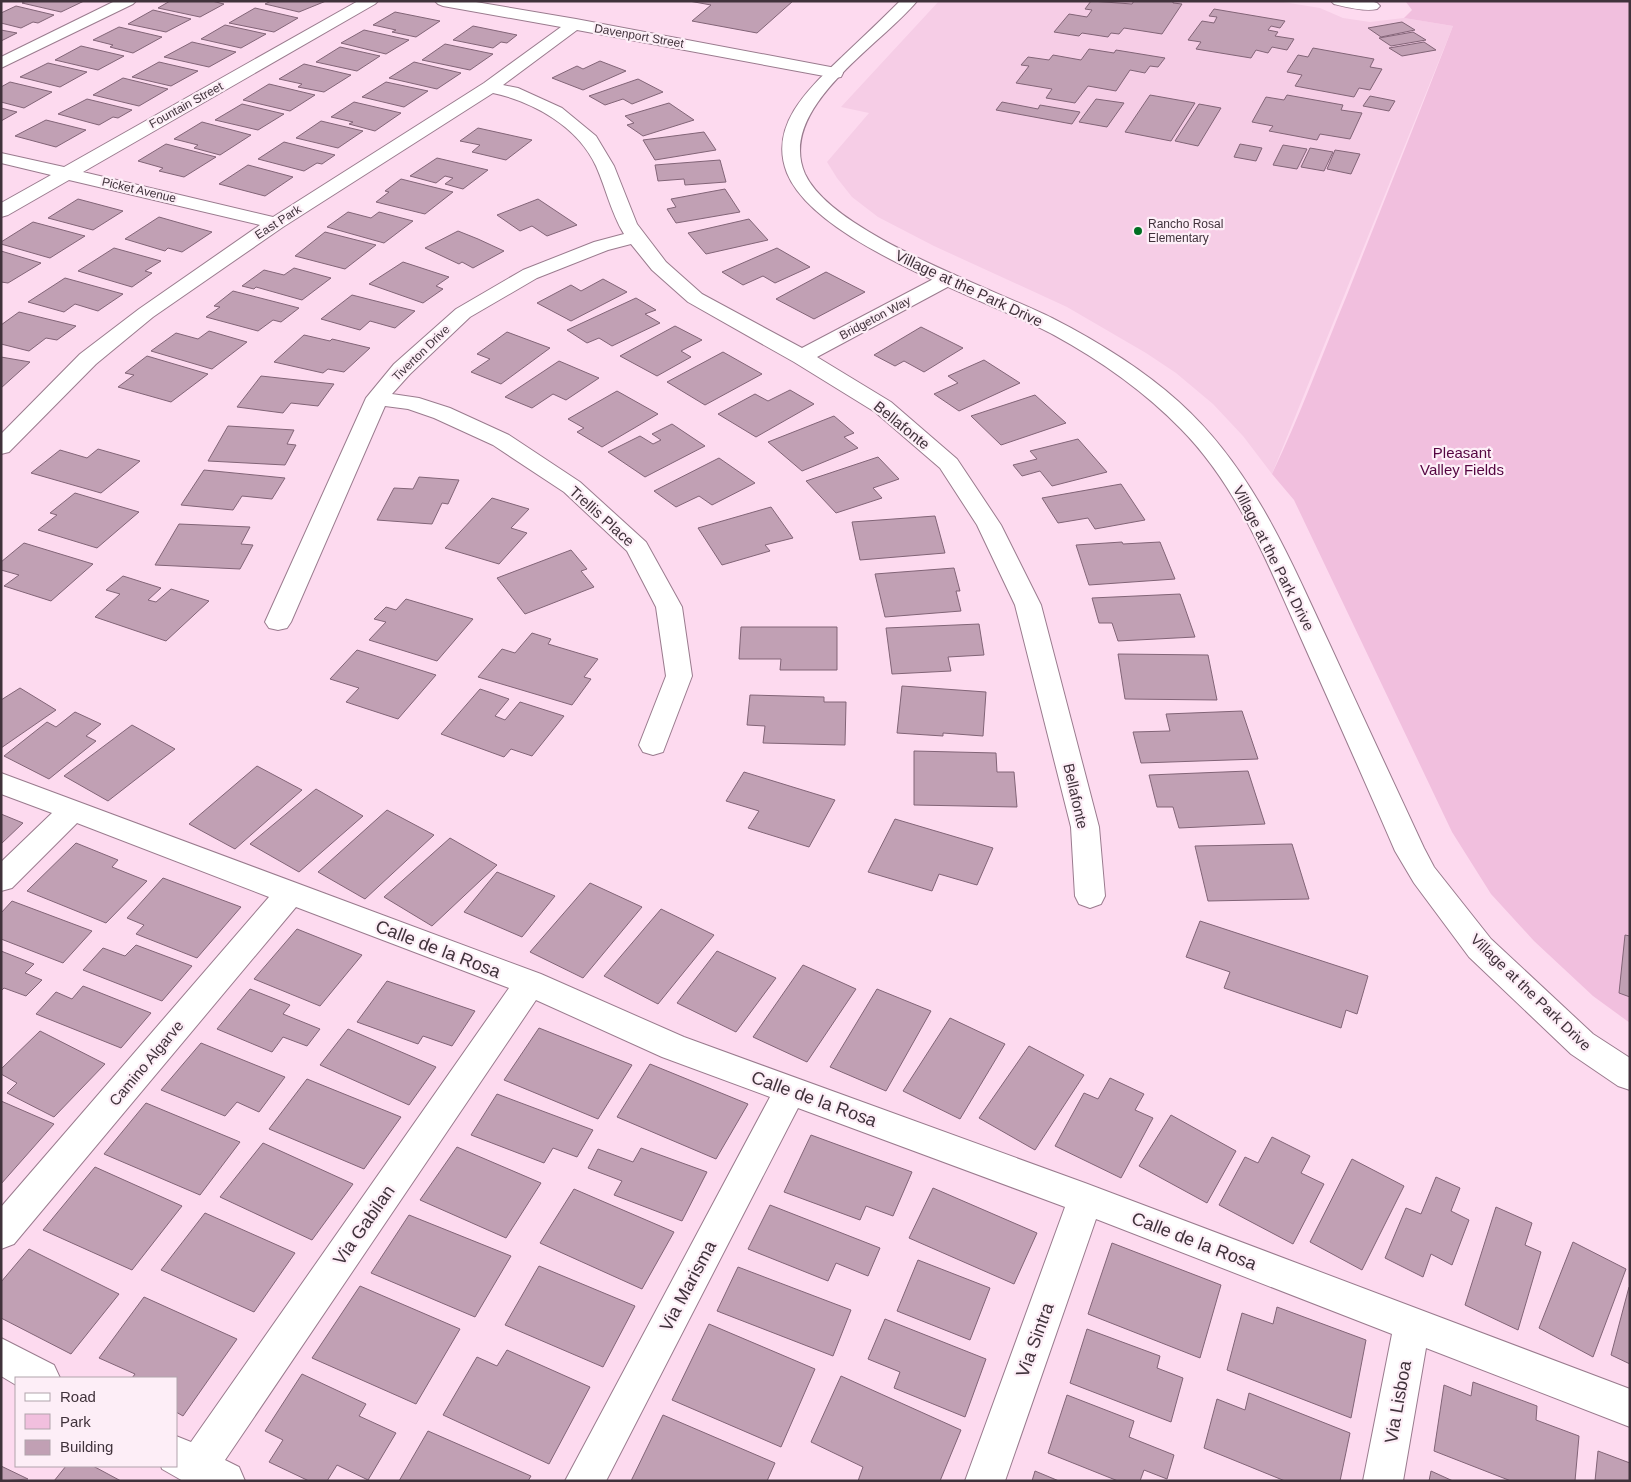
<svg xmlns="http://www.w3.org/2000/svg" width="1631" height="1482" font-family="Helvetica,sans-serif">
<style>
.built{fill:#f6cde6}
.green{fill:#f1bfde}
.building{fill:#c1a0b4;stroke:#826477}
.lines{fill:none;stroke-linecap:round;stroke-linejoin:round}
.minor-casing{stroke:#9a7b8e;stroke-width:2}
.tertiary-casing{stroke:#9a7b8e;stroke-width:2}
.minor{fill:#fff;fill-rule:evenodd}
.tertiary{fill:#fff;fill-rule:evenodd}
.poi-dot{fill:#006f22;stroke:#fdeef7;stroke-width:2}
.labels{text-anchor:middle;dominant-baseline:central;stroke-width:4.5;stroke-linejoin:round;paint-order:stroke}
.far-street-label{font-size:12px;fill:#40323b;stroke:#fdeef7}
.far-poi-label{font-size:12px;fill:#40323b;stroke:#fdeef7;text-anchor:start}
.street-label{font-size:15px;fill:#40323b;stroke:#fdeef7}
.park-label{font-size:15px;fill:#540541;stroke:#fdeef7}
.near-street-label{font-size:18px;fill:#40323b;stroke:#fdeef7}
</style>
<rect width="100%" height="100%" fill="#fddaef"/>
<!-- built -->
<polygon class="built" points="939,1 1277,1 1320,8 1343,18 1370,22 1404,18 1453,26 1272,474 1243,436 1213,404 1176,373 1146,353 1067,307 934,246 878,217 852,197 837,178 827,162 869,113 841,107"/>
<!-- green -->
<path class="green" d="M 1420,1 L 1630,1 L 1630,1023 L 1593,996 L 1534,941 L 1491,894 L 1452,832 L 1294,500 L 1272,474 C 1300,416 1322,355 1347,295 C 1382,206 1418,117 1453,26 L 1404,18 L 1412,10 L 1406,2 Z"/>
<!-- building -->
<g class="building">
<polygon points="26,1 84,1 61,12 22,3"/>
<polygon points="170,1 212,1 224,4 200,17 158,8"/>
<polygon points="271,1 326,1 299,12 265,4"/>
<polygon points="689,1 793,1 757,33 692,21 711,5"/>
<polygon points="1091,1 1132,4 1134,1 1173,1 1173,3 1182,4 1162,34 1124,28 1119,34 1111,33 1108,37 1082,33 1079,36 1054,32 1069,14 1087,17 1092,10 1085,9"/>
<polygon points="16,6 54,15 38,23 33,22 21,28 1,23 1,13"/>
<polygon points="255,8 298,18 274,32 229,23"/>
<polygon points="1214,9 1285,21 1280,28 1271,26 1268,30 1278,32 1275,36 1294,39 1287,50 1272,47 1268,53 1256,50 1251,58 1196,49 1201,42 1188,40 1202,21 1214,23 1217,17 1209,16"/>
<polygon points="153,10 191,19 166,32 128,24"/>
<polygon points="395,12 440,21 416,37 392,32 396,30 373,25"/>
<polygon points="1402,22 1415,30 1381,37 1368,28"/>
<polygon points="225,25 266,34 241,48 201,39"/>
<polygon points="473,26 517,35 507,43 501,42 493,48 453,40"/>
<polygon points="119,27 162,37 133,53 110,47 113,45 93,40"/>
<polygon points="1,30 17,33 1,41"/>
<polygon points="364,30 409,40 386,54 341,43"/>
<polygon points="1413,32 1426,40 1391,46 1379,38"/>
<polygon points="192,42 236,52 209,67 164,57"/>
<polygon points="1424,42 1436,50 1402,56 1389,48"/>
<polygon points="445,44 493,54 470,70 422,60"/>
<polygon points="81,46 124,56 98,70 55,60"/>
<polygon points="340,47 380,56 357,71 316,62"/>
<polygon points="1313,48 1374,59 1370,67 1382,69 1370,90 1359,88 1354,97 1295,86 1302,75 1287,72 1298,55 1308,57"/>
<polygon points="1089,49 1114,53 1116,50 1165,58 1158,67 1150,66 1145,73 1130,70 1116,91 1088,86 1075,103 1046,98 1052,89 1016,83 1029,66 1021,65 1028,57 1049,60 1053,55 1081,60"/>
<polygon points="600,61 626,71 583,90 552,78 577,66 583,69"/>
<polygon points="159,62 198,71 171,86 132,77"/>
<polygon points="414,62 461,73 437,89 389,78"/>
<polygon points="48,63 87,72 60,87 20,77"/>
<polygon points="304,64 351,75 324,92 298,87 302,84 279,79"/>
<polygon points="123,78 168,89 139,106 93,95"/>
<polygon points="638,79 663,92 632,104 623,99 605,105 589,96"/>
<polygon points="10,82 52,92 24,108 1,102 1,87"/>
<polygon points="386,82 428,91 404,107 362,97"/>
<polygon points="269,84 315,95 290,111 243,100"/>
<polygon points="1150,95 1195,103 1171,141 1125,132"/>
<polygon points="1287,95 1343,105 1341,110 1362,113 1350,139 1320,134 1317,140 1269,131 1273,126 1252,122 1266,97 1284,100"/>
<polygon points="1370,96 1395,101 1389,111 1363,106"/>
<polygon points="87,99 132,110 118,118 113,117 99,125 58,114"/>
<polygon points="1096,99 1124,103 1107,127 1079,122"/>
<polygon points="354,102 401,113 375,131 349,124 353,122 331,117"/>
<polygon points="1002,102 1038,109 1040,105 1080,112 1072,124 996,110"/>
<polygon points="669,103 694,120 643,136 627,125 634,123 625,116"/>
<polygon points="242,104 284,114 258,130 215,120"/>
<polygon points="1199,104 1221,108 1198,146 1175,141"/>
<polygon points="1,108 17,112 1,121"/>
<polygon points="46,120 86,130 56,147 15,136"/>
<polygon points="321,121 363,131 338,148 296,138"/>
<polygon points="202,122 251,135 220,155 194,148 198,145 174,139"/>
<polygon points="478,128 532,140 506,160 472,152 480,145 460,141"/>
<polygon points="704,132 716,150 655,160 643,140"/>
<polygon points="284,142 335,155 322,164 317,163 304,171 258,159"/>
<polygon points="166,144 216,157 184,177 159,171 163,168 138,161"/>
<polygon points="1240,144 1262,148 1256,161 1234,157"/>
<polygon points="1283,145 1307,149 1297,169 1273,165"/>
<polygon points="1310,148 1333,152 1324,171 1301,167"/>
<polygon points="1335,150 1360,154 1351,174 1327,169"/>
<polygon points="437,158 488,170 463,189 445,184 453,178 445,176 436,183 410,176"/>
<polygon points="720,160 726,182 685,185 684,179 658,181 655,165"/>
<polygon points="248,165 293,177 265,196 219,184"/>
<polygon points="401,179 453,192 425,214 376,202 389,192 385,191"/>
<polygon points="725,189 740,212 676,223 667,209 676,207 671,199"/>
<polygon points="78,199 123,211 93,230 48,218"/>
<polygon points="538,199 577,225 547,236 532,226 520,231 497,215"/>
<polygon points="348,212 371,218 379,212 413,221 384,243 327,227"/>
<polygon points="159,217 180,223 212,232 182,252 168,248 165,251 125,239"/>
<polygon points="749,219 768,240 706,254 688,233"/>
<polygon points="33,222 85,236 50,258 1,244 1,242"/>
<polygon points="458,231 478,239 504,251 473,268 462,262 459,264 425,248"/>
<polygon points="325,232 376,245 345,269 295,256"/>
<polygon points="114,248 161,261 145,271 152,273 132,287 78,271"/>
<polygon points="777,248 810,267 775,283 763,276 743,285 722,272"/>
<polygon points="1,251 41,263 8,283 1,282"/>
<polygon points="403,262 449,277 436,286 443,289 423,303 369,284"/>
<polygon points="294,268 331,278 302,300 256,287 254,289 242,286 264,270 284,275"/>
<polygon points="826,272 865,292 814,319 776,299"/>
<polygon points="65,278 123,294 98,311 75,304 64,312 28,302"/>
<polygon points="603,279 627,292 571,321 537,303 571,285 581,291"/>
<polygon points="233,291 299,308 281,322 273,320 258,331 206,317 220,307 214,306"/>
<polygon points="352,295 415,311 395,328 370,321 360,330 321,319"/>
<polygon points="636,298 656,310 645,314 660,323 612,346 599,338 587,343 567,330"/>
<polygon points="19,312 76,326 57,340 46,338 29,351 1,344 1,325"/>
<polygon points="675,326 702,340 681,351 691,357 657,376 620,356"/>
<polygon points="921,327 963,348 924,372 904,361 895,366 874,355"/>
<polygon points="209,331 247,342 212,369 151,351 176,333 198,339"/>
<polygon points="507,332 550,348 501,384 471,372 490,359 477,354"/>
<polygon points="304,335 330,341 332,339 370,348 344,372 328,369 323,373 274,362"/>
<polygon points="723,352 762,374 705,405 667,382"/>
<polygon points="147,356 208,374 171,402 118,387 134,375 125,373"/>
<polygon points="1,357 30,362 1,388"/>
<polygon points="984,360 1020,383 959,411 934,394 958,383 948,376"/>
<polygon points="559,361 599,378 566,400 553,394 532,408 505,397"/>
<polygon points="261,376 334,384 318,406 291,403 283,413 237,407"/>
<polygon points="790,390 814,404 756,437 718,414 755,394 768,401"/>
<polygon points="617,391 658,414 602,447 577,432 584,428 568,419"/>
<polygon points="1035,395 1066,423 1001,445 971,416"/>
<polygon points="834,416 854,433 844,437 858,448 802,471 768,442"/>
<polygon points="672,424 705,446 645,477 608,452 640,436 653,444 661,440 652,434"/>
<polygon points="228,426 294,430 287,444 296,445 285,465 208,461"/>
<polygon points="1078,439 1107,472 1052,486 1040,471 1022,476 1013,465 1037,459 1030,451"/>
<polygon points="98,449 140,461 101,493 31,473 60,450 87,458"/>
<polygon points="878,457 899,479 873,488 882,498 836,513 806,481"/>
<polygon points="719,458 755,483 712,505 699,496 676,507 654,491"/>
<polygon points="204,470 285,478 272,499 242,496 233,510 181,505"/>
<polygon points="419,477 459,480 448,504 442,503 432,524 377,520 394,488 413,489"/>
<polygon points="1121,484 1145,520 1095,529 1088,518 1058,523 1042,498"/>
<polygon points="75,493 139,512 97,548 38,530 57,515 50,513"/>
<polygon points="492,498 529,509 511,528 527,533 499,564 445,548"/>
<polygon points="771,507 793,538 765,545 770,551 722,565 698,528"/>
<polygon points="935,516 945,553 860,560 852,522"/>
<polygon points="179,524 250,527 241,544 253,545 240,569 155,565"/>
<polygon points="1122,542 1123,544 1160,542 1175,579 1089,585 1076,545"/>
<polygon points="24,543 93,564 51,601 4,586 19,575 1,570 1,562"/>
<polygon points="571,550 587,569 581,571 594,587 525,614 497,578"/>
<polygon points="954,568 960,591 956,591 961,611 885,617 875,574"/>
<polygon points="123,576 161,588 148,600 156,602 171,589 209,601 166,641 95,617 120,594 106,590"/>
<polygon points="1180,594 1195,637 1118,641 1112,623 1099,623 1092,598"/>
<polygon points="406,599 473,619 437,661 369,640 386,622 374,619 386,607 396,610"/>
<polygon points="979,624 984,655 948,657 951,671 892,674 886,628"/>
<polygon points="741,627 837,627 837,670 780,670 781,659 739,659"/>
<polygon points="532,633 551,639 548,644 598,659 584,677 591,679 572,705 478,677 502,649 515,653"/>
<polygon points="357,650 436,675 398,719 346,702 359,688 330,679"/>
<polygon points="1118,654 1208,655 1217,700 1125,699"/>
<polygon points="902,686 986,692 983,736 943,733 943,736 897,733"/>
<polygon points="20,688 56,710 1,748 1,700"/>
<polygon points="480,689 509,699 495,716 505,720 520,702 564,716 532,756 511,749 504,757 441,734"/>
<polygon points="750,695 824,697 824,702 846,702 845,745 763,743 765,726 747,725"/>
<polygon points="1242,711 1258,759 1141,763 1133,732 1170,731 1166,714"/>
<polygon points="75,712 101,724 86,736 96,741 49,779 4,756 47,722 56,727"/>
<polygon points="132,725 175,749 108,801 64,776"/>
<polygon points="914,751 996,753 997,772 1014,772 1017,807 914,805"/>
<polygon points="257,766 302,790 235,849 189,824"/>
<polygon points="1248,771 1265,824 1179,828 1173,807 1157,807 1149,775"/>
<polygon points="744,772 835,800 809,847 748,828 759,811 726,801"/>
<polygon points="316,789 363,816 299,872 250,844"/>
<polygon points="387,810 434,835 365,899 318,872"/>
<polygon points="1,814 23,823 1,844"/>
<polygon points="895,819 993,848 977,885 939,874 932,891 868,872"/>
<polygon points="450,838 497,865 432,926 384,897"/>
<polygon points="76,843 118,860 112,867 147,881 106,923 27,891"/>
<polygon points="1292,844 1309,899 1208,901 1195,846"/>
<polygon points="497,872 555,896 522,937 464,912"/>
<polygon points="163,878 241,907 197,958 136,934 144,925 127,918"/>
<polygon points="590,883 642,907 583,978 530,952"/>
<polygon points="12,901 92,931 63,963 1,939 1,913"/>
<polygon points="661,909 714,935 658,1004 604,976"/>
<polygon points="1200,921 1368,976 1357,1014 1346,1010 1341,1028 1224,988 1230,972 1186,957"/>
<polygon points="297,929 362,955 320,1006 254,979"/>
<polygon points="1625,935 1630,936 1630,997 1619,993"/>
<polygon points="136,945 192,966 162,1001 83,970 103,948 125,956"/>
<polygon points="1,951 34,964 25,973 42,980 26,996 4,988 1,991"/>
<polygon points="717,951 776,978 736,1032 677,1003"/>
<polygon points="803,965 856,989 807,1062 753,1037"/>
<polygon points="387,981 475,1011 452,1046 423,1036 418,1044 357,1022"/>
<polygon points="83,986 151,1013 121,1048 36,1014 56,992 72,999"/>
<polygon points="250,989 290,1005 283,1014 320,1029 307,1046 283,1037 272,1052 217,1029"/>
<polygon points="877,989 931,1011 886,1091 830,1067"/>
<polygon points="950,1018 1005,1044 960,1119 903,1091"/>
<polygon points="539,1028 632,1065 598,1119 504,1080"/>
<polygon points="348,1029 436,1067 409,1105 320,1065"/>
<polygon points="40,1031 105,1064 54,1117 7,1093 17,1083 1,1074 1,1069"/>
<polygon points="201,1043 285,1077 259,1112 237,1102 225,1116 161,1090"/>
<polygon points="1029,1046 1084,1075 1035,1150 979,1118"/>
<polygon points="650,1064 748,1104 716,1159 617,1117"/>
<polygon points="1110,1078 1144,1094 1135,1110 1153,1118 1121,1178 1055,1146 1084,1093 1098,1099"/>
<polygon points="307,1079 401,1117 364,1169 269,1129"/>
<polygon points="497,1094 593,1130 577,1157 553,1148 544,1163 471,1135"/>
<polygon points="1,1101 54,1124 1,1184"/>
<polygon points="146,1103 240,1142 200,1195 104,1154"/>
<polygon points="1171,1115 1236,1151 1207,1203 1139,1166"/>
<polygon points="811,1135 912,1172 893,1216 866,1206 860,1220 784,1192"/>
<polygon points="1272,1137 1310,1156 1301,1173 1324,1184 1293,1244 1219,1205 1245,1157 1258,1163"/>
<polygon points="263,1143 353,1184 312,1240 220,1197"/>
<polygon points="457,1147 541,1183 506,1238 420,1200"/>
<polygon points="641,1148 707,1172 682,1221 614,1195 622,1181 588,1168 598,1149 633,1162"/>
<polygon points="1352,1159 1404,1186 1362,1270 1310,1242"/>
<polygon points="95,1167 182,1206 132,1270 43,1230"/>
<polygon points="1436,1177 1460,1188 1451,1211 1469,1220 1452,1265 1431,1254 1423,1277 1385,1258 1406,1208 1421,1214"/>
<polygon points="933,1188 1037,1233 1014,1284 909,1238"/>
<polygon points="574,1189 674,1232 642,1289 540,1243"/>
<polygon points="770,1205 880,1248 868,1276 836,1263 828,1281 748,1249"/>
<polygon points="1496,1207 1532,1223 1525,1245 1541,1252 1518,1330 1465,1305"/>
<polygon points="205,1213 295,1253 254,1312 161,1270"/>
<polygon points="409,1215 511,1256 475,1317 371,1273"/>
<polygon points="1573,1242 1626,1269 1593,1357 1539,1328"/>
<polygon points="1112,1243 1221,1285 1200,1358 1088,1314"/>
<polygon points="29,1249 119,1294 71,1354 1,1318 1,1282"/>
<polygon points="918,1260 990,1288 970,1340 897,1311"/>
<polygon points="539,1266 635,1306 603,1367 505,1325"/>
<polygon points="738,1267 851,1310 833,1356 717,1311"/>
<polygon points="360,1286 460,1329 416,1404 312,1358"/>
<polygon points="1629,1287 1630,1287 1630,1364 1611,1355"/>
<polygon points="144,1297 237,1339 183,1416 176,1412 176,1378 132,1378 135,1374 99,1358"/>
<polygon points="1277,1307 1366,1340 1351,1418 1227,1370 1242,1313 1273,1324"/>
<polygon points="885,1319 986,1359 965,1417 894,1388 900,1372 868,1359"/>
<polygon points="709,1324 815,1369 781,1447 672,1400"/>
<polygon points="1087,1329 1160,1356 1157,1368 1183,1378 1171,1422 1070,1383"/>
<polygon points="507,1350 590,1387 549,1464 443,1415 477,1357 497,1366"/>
<polygon points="302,1374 366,1404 359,1416 396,1433 368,1480 337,1465 327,1481 309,1481 269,1462 283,1440 265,1431"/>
<polygon points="841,1376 961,1430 940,1481 858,1481 863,1467 811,1442"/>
<polygon points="1473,1382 1537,1406 1536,1420 1579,1436 1575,1481 1511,1481 1434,1451 1444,1385 1471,1396"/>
<polygon points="1249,1393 1350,1433 1340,1481 1285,1481 1204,1448 1217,1399 1245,1410"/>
<polygon points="1067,1395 1134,1421 1129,1437 1174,1455 1167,1479 1144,1470 1140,1481 1118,1481 1048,1453"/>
<polygon points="663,1415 775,1463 767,1481 631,1481"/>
<polygon points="428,1431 531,1476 528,1481 399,1481"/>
<polygon points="1598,1451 1630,1463 1630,1481 1595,1481"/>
<polygon points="1,1466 28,1479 1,1481"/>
<polygon points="66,1466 93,1466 121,1481 54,1481"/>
<polygon points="1035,1471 1059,1481 1032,1481"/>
<polygon points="1431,1471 1453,1481 1429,1481"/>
</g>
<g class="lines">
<defs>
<g id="minor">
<polygon points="115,1 136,1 133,4 1,68 1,57"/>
<path d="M 358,1 L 378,1 L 375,4 L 83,172 L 273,217 L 484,83 L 561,27 L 443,6 L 438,4 L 435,1 L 470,1 L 576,19 L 841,69 L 843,73 L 841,77 L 835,78 L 577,30 L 503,85 L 518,88 L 562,108 L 596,136 L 614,166 L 637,224 L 666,262 L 702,294 L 802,348 L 941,275 L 948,273 L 955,275 L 958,279 L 955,283 L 817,357 L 891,402 L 957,459 L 1001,525 L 1041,605 L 1099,827 L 1105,896 L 1101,904 L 1090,908 L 1079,904 L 1075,896 L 1071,827 L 1015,605 L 977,525 L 940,468 L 875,412 L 794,362 L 688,302 L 652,270 L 631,244 L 608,250 L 537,278 L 470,317 L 410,374 L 392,394 L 419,398 L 450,408 L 509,435 L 580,482 L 646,542 L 682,607 L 692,676 L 663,752 L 653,755 L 643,752 L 639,745 L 666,676 L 656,607 L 627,551 L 564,492 L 493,445 L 434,418 L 408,409 L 385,406 L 291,622 L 287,628 L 278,630 L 269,628 L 265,622 L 366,398 L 394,364 L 456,309 L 523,270 L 594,242 L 624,234 C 611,213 606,188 596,166 C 578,127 534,102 493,93 L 283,227 L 153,317 L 96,364 L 9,452 L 1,454 L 1,434 L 80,354 L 139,309 L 260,225 L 69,180 L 8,215 L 1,217 L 1,203 L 51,175 L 1,163 L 1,153 L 64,167 Z"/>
<path d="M 1331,1 L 1371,1 L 1377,3 L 1380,6 L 1377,9 C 1365,12 1346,7 1334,4 Z"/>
<polygon points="1,773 541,974 684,1037 1085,1183 1630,1389 1630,1427 1426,1348 1403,1481 1363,1481 1392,1334 1096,1219 1005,1481 965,1481 1065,1207 798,1108 606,1481 565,1481 770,1097 662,1057 536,1000 225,1460 239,1467 245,1481 183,1481 162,1469 161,1466 176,1466 176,1436 191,1442 509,988 296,907 14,1244 1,1249 1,1207 269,897 77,823 12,888 1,891 1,862 52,813 1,794"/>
<polygon points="1,1338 54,1365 60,1378 16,1378 16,1385 1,1376"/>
</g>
<path id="tertiary" d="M 900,1 L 917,1 C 881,45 776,108 805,174 C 833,234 992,288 1052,318 C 1097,341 1141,368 1179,402 C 1253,469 1289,557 1330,645 C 1361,713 1393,781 1424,848 L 1434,867 L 1491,939 L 1593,1034 L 1630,1058 L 1630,1090 L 1618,1086 L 1571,1054 L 1469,957 L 1414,883 L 1395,851 C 1364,779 1332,708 1300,636 C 1267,562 1238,487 1181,429 C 1144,391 1100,360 1054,335 C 986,299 816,244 787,173 C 767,123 814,84 845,54 C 863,37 882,19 900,1 Z"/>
</defs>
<!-- minor casing -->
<use href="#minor" class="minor-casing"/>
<!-- tertiary casing -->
<use href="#tertiary" class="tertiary-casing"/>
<!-- minor -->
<use href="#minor" class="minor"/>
<!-- tertiary -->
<use href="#tertiary" class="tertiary"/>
</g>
<!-- markers -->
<circle class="poi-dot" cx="1138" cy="231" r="5"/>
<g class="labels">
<!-- far-street labels -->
<g class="far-street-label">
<text transform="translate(639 36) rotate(10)">Davenport Street</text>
<text transform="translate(186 105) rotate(-29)">Fountain Street</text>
<text transform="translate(139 190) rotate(13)">Picket Avenue</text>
<text transform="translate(278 222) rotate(-33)">East Park</text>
<text transform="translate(875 318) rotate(-28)">Bridgeton Way</text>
<text transform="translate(421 353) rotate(-44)">Tiverton Drive</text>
</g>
<!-- far-poi labels -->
<g class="far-poi-label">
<text x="1148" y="224">Rancho Rosal<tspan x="1148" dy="14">Elementary</tspan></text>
</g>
<!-- street labels -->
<g class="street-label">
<text transform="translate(969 288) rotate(25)">Village at the Park Drive</text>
<text transform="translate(902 425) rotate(39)">Bellafonte</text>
<text transform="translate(602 516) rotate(42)">Trellis Place</text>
<text transform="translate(1274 558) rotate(63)">Village at the Park Drive</text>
<text transform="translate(1076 796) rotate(77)">Bellafonte</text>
<text transform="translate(1531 992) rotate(44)">Village at the Park Drive</text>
<text transform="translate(146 1063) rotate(-50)">Camino Algarve</text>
</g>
<!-- park labels -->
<g class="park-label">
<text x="1462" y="452">Pleasant<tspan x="1462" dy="17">Valley Fields</tspan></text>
</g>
<!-- near-street labels -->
<g class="near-street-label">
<text transform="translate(438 949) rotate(21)">Calle de la Rosa</text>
<text transform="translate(814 1099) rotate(20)">Calle de la Rosa</text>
<text transform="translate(364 1225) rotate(-55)">Via Gabilan</text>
<text transform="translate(1194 1241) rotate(21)">Calle de la Rosa</text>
<text transform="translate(688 1286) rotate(-62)">Via Marisma</text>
<text transform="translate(1035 1340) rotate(-70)">Via Sintra</text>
<text transform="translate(1398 1402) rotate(-80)">Via Lisboa</text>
</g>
</g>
<!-- border -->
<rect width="1631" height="1482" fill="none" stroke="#40323b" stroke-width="5"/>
<!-- legend -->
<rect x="15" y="1377" width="162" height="90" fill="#fdeef7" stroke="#b1a3ac"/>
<rect x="25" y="1393" width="25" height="8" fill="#ffffff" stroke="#b1a3ac"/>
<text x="60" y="1402" font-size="15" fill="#40323b">Road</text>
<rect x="25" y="1414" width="25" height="15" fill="#f1bfde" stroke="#b1a3ac"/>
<text x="60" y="1427" font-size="15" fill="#40323b">Park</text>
<rect x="25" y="1440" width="25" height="15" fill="#c1a0b4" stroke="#b1a3ac"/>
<text x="60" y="1452" font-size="15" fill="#40323b">Building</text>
</svg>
